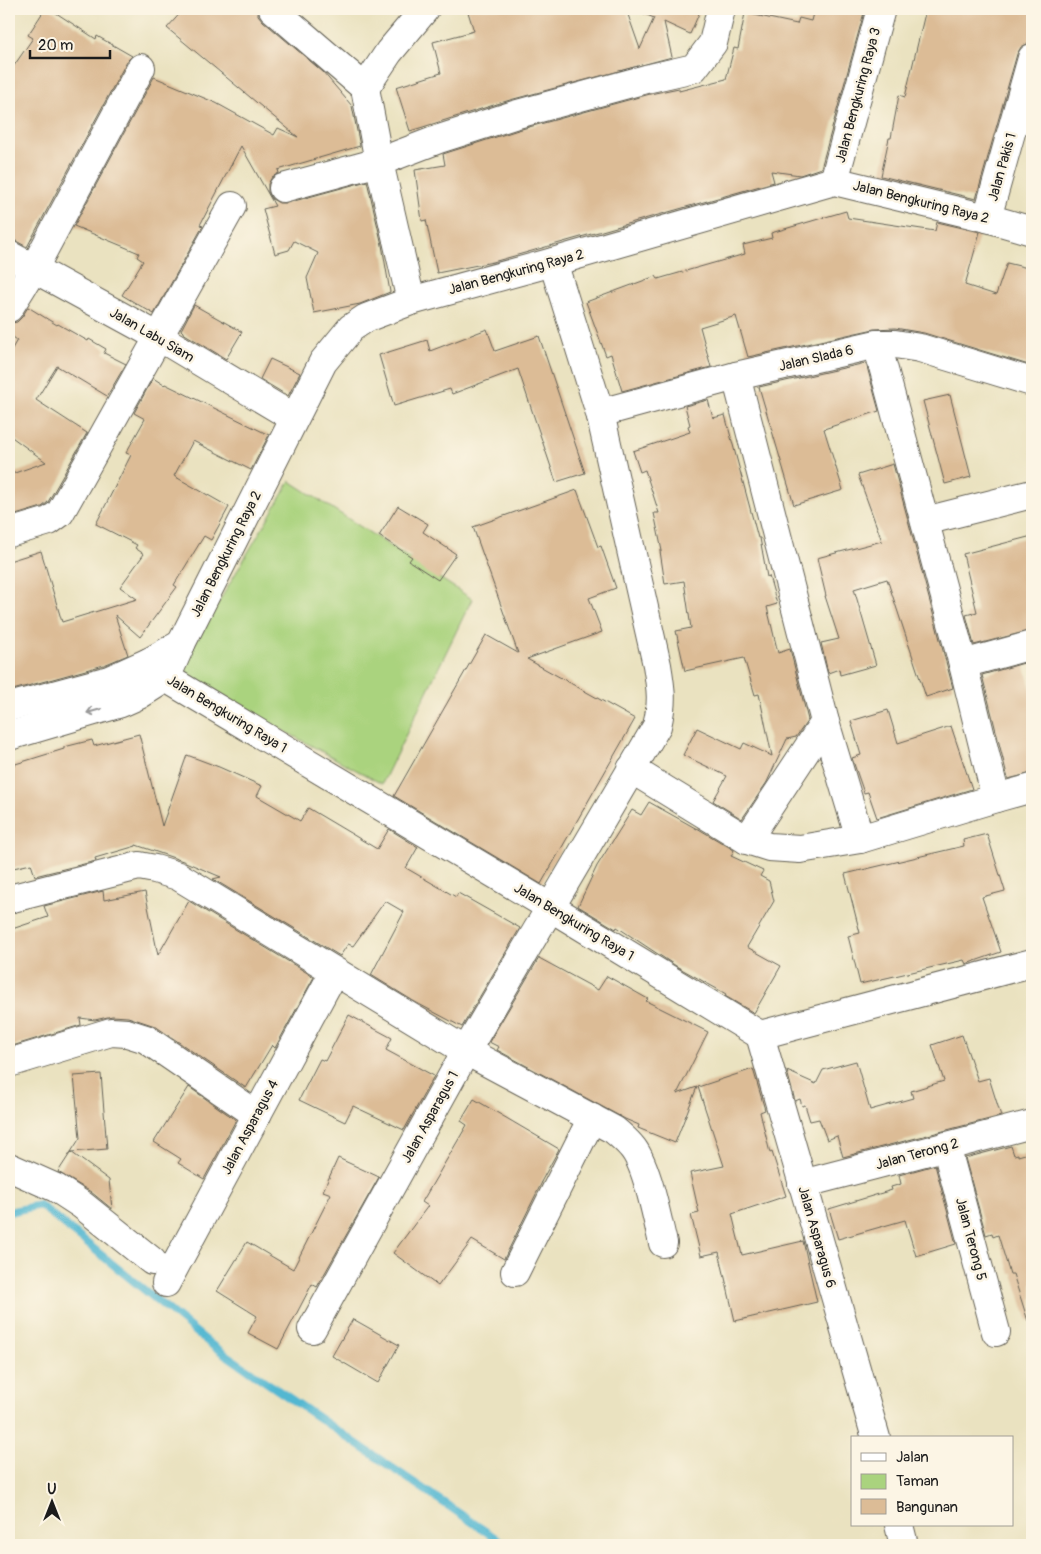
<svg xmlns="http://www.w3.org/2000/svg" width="1041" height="1554" font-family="Pangolin,sans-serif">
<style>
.green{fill:#aad37e;stroke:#63784d}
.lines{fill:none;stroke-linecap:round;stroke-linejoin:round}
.stream{stroke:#53b7d1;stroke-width:8}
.building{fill:#dcbc96}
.minor-casing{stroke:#646155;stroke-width:30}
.tertiary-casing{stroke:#646155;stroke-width:30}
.minor{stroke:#fff;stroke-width:28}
.tertiary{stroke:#fff;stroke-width:28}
.oneway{stroke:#999}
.labels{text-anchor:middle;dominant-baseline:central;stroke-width:5;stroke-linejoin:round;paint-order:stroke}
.street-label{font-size:14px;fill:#1c1c1c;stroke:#fcf5e5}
</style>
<rect width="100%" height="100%" fill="#fcf5e5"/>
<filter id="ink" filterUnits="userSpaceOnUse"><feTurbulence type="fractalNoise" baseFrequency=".02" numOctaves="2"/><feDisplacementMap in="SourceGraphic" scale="10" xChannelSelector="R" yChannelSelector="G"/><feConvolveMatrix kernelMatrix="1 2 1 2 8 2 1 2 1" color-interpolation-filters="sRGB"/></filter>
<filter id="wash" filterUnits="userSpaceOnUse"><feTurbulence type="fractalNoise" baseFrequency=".0096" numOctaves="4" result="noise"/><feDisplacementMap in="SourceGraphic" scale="20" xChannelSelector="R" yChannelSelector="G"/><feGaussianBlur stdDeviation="1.12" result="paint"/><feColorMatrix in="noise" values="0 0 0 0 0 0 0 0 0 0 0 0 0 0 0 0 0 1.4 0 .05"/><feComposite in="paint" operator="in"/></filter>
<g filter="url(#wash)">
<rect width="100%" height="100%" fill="#eae2c0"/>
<!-- green -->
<polygon class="green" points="290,481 472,599 382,784 177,673"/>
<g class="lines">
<!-- stream -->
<polyline class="stream" points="9,1212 40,1205 213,1346 500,1541 510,1545"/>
</g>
<g id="blocks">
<!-- building -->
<g class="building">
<polygon points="45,9 50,9 96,39 97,36 132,56 127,61 27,247 16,241 9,239 9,73 33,38 28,35"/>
<polygon points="184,9 258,9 258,15 263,21 323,72 352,106 360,146 278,170 279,173 272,177 268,184 268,192 272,199 279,203 287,203 367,181 382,245 390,292 360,304 314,313 307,278 318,253 294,241 289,250 275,254 263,209 275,206 241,146 200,225 203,226 154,314 122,295 143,261 137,257 139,253 74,226 154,77 216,103 274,135 278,128 298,137 167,28"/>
<polygon points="467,9 626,9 640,49 654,18 633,9 701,9 690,34 664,22 672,57 510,100 410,131 396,87 441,73 433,42 474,31"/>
<polygon points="814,9 865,9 821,168 800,175 771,171 774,182 493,262 437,273 426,220 422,221 415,170 445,165 443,154 518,130 650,94 679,88 679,91 726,79 734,48 738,49 745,13 797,24 799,18 811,21"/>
<polygon points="926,9 1022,9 1032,11 1032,30 1029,43 1021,47 1017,54 976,199 881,176 889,138 891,138 899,95 905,97"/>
<polygon points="846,211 848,218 935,231 937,222 980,232 965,285 996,295 1007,263 1032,269 1032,366 924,333 895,328 874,329 748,357 736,316 700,327 711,367 622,391 611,354 606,356 586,302 656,276 658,279 745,254 743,245 772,238 771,233"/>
<polygon points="194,305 242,332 226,359 183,333 183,332 181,330"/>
<polygon points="28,307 57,325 58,324 88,341 89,339 106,349 104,353 126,364 107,396 57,366 36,400 87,433 48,502 42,507 9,517 9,475 46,462 9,435 9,354 17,340 9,334 9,328 12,323 17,322 22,317"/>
<polygon points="487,329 495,351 539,336 585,473 556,482 518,369 452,394 450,389 394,406 379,355 427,340 430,351"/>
<polygon points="270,359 300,373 288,396 260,379"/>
<polygon points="866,363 879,411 824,429 843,490 794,505 759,387"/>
<polygon points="153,378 164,385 165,384 269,435 251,470 193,441 174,476 229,507 211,540 204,536 174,585 177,587 140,637 115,615 128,655 104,665 9,691 9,561 41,551 62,622 137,599 120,587 144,554 135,548 137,545 96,524 131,455 126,453 145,419 134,413"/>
<polygon points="950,395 971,477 945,484 923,401"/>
<polygon points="708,400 713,418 725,415 758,538 760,538 767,577 769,576 777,604 767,607 778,653 790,649 808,720 796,737 787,739 767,782 742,819 713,801 727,776 683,755 697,728 741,749 744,743 772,756 759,694 755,695 744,658 685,671 676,631 691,628 684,581 665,584 660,551 662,551 654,513 659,513 645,470 640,472 633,451 690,432 688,426 690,425 685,406"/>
<polygon points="893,464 953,688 926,697 887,579 854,589 876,665 840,675 839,669 828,673 821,643 839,639 825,596 826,596 817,558 882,541 858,475"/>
<polygon points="577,490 598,547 601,546 616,588 589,598 602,632 527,659 635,719 541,884 394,796 486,635 518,653 473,527"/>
<polygon points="398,506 428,524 423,532 456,554 438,580 409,561 412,557 379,536"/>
<polygon points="1032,536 1032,630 974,645 966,615 977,612 963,554"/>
<polygon points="1024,663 1032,693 1032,773 1008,779 982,675"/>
<polygon points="888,710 898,743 951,726 972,789 877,818 868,792 864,793 852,758 861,755 851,721"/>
<polygon points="139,734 162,826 187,755 219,767 262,786 257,796 300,821 308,808 377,849 389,829 418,847 406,868 456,897 458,893 520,928 462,1027 415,1002 371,975 404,912 385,901 353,946 348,944 340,956 213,879 221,877 183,861 136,845 136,846 95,858 96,861 35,876 31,864 9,869 9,766 64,749 64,747 92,740 94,746"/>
<polygon points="649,802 697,829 697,828 734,850 731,856 763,871 760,876 769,881 774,901 747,947 781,966 754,1013 725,996 726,994 676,966 617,927 616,929 578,906 597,866 632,810 641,815"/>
<polygon points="987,834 1005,891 982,897 1001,952 966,964 964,960 860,984 848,936 860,933 845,874 964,846 963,840"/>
<polygon points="103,891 104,900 145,892 158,955 189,901 314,977 275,1048 272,1045 246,1088 155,1026 128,1017 112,1016 95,1020 80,1018 81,1025 9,1047 9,930 48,917 44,906"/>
<polygon points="539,958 598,990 607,976 648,999 646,1001 708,1032 677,1094 697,1087 675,1143 638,1128 639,1125 625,1119 497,1050 499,1047 489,1042"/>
<polygon points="349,1015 392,1038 386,1050 434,1076 404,1130 353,1106 345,1122 299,1100 320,1059 325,1061"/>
<polygon points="962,1035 978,1081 989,1078 1001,1116 843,1157 837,1136 827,1140 819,1119 810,1121 805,1105 802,1106 800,1099 795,1101 787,1071 816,1084 823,1070 856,1061 870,1110 913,1098 911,1091 944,1081 932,1045"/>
<polygon points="753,1069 765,1110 760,1112 770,1153 772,1152 786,1196 732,1214 742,1255 803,1241 817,1302 735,1321 719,1252 701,1256 691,1215 699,1213 690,1173 724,1166 698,1087"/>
<polygon points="101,1074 107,1149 71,1152 109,1180 112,1209 91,1192 58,1172 80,1138 74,1076"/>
<polygon points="189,1087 236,1120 204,1179 178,1163 181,1159 154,1142"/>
<polygon points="474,1099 559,1149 541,1182 542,1182 504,1259 472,1240 438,1286 393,1253 428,1206 422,1202 467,1125 461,1121"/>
<polygon points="1011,1146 1014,1155 1018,1154 1018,1156 1032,1152 1032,1320 1028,1321 1013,1274 1010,1274 998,1235 993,1237 992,1233 986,1235 965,1158"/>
<polygon points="338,1158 379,1177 317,1287 312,1284 278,1349 248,1333 257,1316 217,1291 247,1242 293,1269 331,1194 323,1191"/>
<polygon points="935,1165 956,1244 916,1256 905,1220 838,1239 829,1209 892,1190 891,1187 901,1184 899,1175"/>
<polygon points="353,1319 399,1345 378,1383 332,1356"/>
</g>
</g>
</g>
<g filter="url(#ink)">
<use href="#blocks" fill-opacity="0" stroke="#646155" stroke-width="1"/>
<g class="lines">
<defs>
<g id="minor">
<polyline points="273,9 365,88 379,162 411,301"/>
<polyline points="365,88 389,52 425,9"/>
<polyline points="834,181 881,9"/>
<polyline points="283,188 379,162 439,139 514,115 646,79 694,68 713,43 721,9"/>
<polyline points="987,218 1032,58"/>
<polyline points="9,255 159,337 294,418"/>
<polyline points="9,308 34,268 141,68"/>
<polyline points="877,344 963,664 996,798"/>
<polyline points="736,376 825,722 860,839"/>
<polyline points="600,413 736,376 877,344 895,344 920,348 1032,382"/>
<polyline points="925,521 1032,494"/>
<polyline points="9,533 49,521 60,513 232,206"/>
<polyline points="181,644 323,362 351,328 366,318 411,301 553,262 834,181 987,218 1032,231"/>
<polyline points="149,662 166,678 550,907 760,1035 1032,963"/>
<polyline points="963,664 1032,645"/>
<polyline points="631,769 747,840 769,847 800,849 860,839 996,798 1032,788"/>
<polyline points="747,840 825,722"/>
<path d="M 9,899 L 139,866 L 155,869 L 178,876 L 466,1051 L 614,1130 C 620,1135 626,1140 631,1146 C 647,1163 657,1219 663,1243"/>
<polyline points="760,1035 876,1438"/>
<polyline points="9,1063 111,1032 127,1033 146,1039 257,1115"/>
<polyline points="946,1146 996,1332"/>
<polyline points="9,1167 56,1188 82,1205 152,1261"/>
<polyline points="802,1184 1032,1124"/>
<polyline points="515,1272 592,1118"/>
<polyline points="166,1283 334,972"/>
<path d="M 312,1329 L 466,1051 L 657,726 C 663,702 661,689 657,665 L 600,413 L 553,262"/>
<polyline points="899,1525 904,1545"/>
</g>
<g id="tertiary">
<polyline points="9,707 109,680 149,662 181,644"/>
<polyline points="9,736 121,703 139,695 166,678 181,644"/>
</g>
</defs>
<!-- minor casing -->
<use href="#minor" class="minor-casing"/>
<!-- tertiary casing -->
<use href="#tertiary" class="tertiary-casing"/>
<!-- minor -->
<use href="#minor" class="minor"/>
<!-- tertiary -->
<use href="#tertiary" class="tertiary"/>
</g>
<!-- one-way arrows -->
<defs><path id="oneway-shaft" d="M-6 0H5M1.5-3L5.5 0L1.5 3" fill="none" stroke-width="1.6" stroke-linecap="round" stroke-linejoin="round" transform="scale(1.25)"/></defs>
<use class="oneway" href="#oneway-shaft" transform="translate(94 711) rotate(164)"/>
</g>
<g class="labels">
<!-- street labels -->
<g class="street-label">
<text transform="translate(858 95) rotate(-75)">Jalan Bengkuring Raya 3</text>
<text transform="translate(1002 167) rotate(-74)">Jalan Pakis 1</text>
<text transform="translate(921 202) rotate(14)">Jalan Bengkuring Raya 2</text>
<text transform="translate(516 272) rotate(-15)">Jalan Bengkuring Raya 2</text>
<text transform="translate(152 335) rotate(30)">Jalan Labu Siam</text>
<text transform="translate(816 358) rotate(-13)">Jalan Slada 6</text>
<text transform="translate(226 554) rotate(-63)">Jalan Bengkuring Raya 2</text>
<text transform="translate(227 714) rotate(31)">Jalan Bengkuring Raya 1</text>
<text transform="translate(574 922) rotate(31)">Jalan Bengkuring Raya 1</text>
<text transform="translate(430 1117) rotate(-61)">Jalan Asparagus 1</text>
<text transform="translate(250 1127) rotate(-62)">Jalan Asparagus 4</text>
<text transform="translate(917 1154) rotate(-15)">Jalan Terong 2</text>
<text transform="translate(817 1237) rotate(74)">Jalan Asparagus 6</text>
<text transform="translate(971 1239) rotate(75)">Jalan Terong 5</text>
</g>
</g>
<!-- margin -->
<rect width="1041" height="1554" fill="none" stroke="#fcf5e5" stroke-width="30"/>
<!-- legend -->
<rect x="851" y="1436" width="162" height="90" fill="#fcf5e5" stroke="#a29e95"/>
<rect x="861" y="1453" width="25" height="8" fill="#ffffff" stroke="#a29e95"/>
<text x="896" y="1462" font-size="15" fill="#1c1c1c">Jalan</text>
<rect x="861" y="1474" width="25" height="15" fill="#aad37e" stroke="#a29e95"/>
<text x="896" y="1486" font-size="15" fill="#1c1c1c">Taman</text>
<rect x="861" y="1499" width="25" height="15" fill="#dcbc96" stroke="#a29e95"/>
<text x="896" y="1512" font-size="15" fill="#1c1c1c">Bangunan</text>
<!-- north arrow -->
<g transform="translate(52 1502)" stroke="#fcf5e5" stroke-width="4" paint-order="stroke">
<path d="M0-4L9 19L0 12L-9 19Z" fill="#1c1c1c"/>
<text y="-8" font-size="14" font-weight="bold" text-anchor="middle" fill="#1c1c1c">U</text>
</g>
<!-- scale -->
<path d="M30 50v8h80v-8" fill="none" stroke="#1c1c1c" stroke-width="2.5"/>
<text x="38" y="50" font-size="15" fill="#1c1c1c" stroke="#fcf5e5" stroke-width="4" paint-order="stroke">20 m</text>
</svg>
